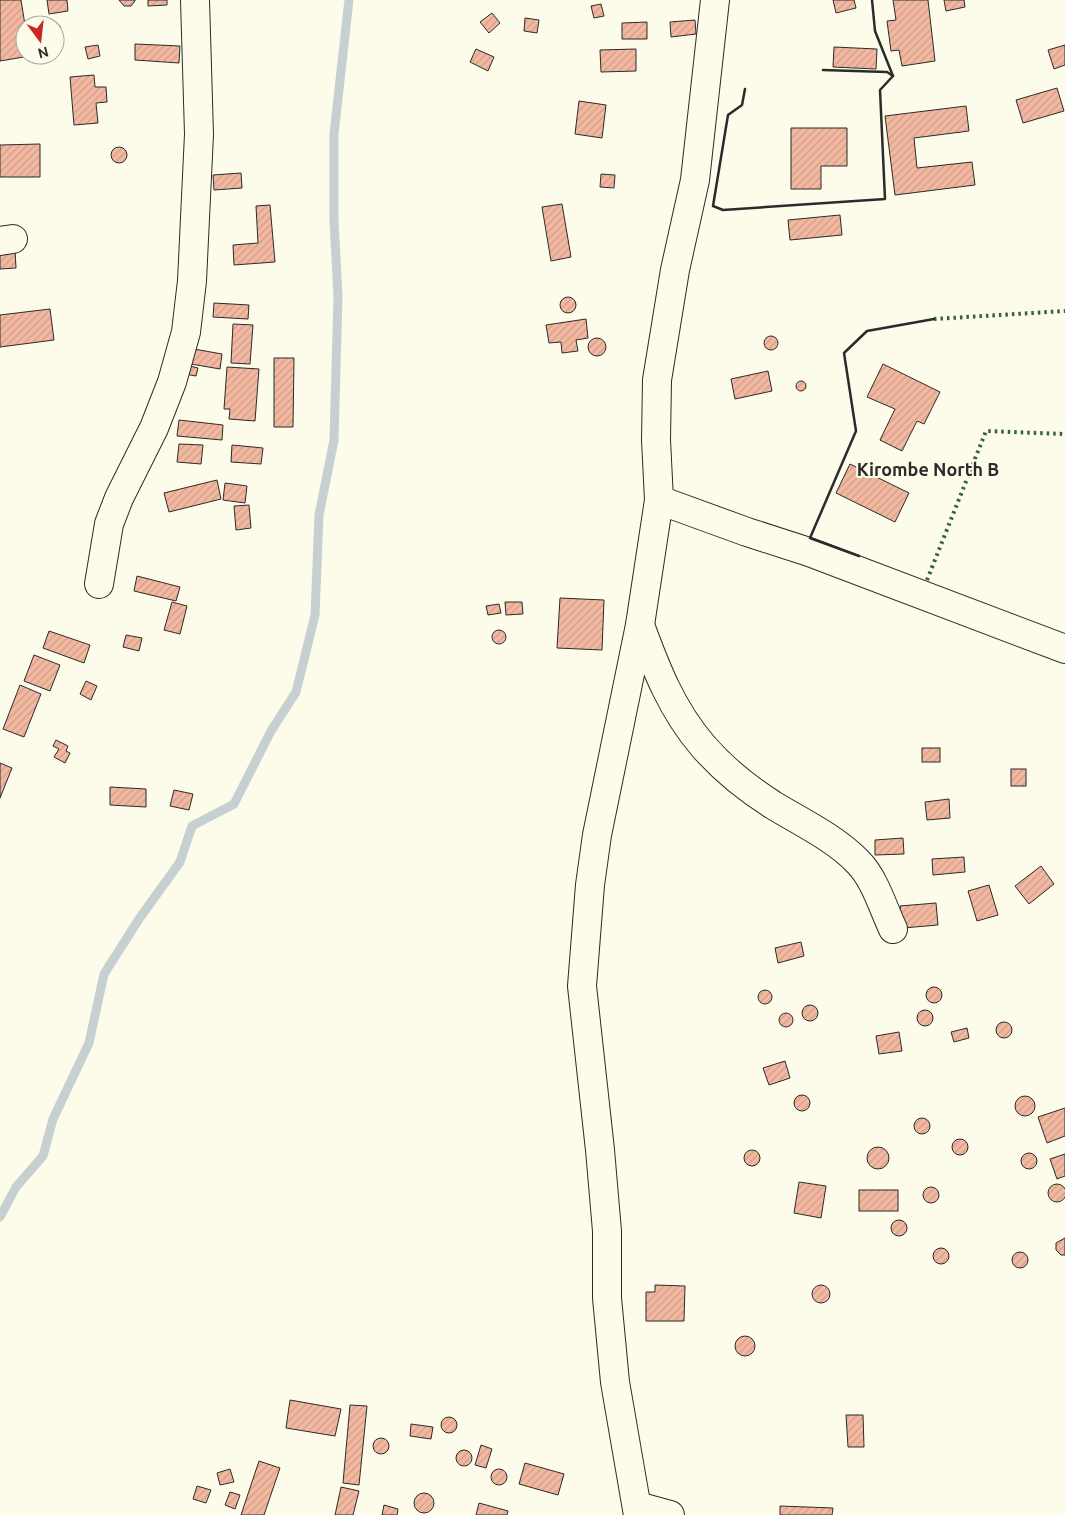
<svg xmlns="http://www.w3.org/2000/svg" width="1065" height="1515" font-family="Ubuntu,sans-serif">
<style>
.lines{fill:none;stroke-linecap:round;stroke-linejoin:round}
.stream{stroke:#c7d0d0;stroke-width:9}
.building{fill:url(#building-hatch);stroke:#2b2b2b}
.minor-casing{stroke:#2b2b2b;stroke-width:30}
.minor{stroke:#fdfbea;stroke-width:28}
.hedge{stroke:#34623c;stroke-width:4;stroke-dasharray:2.5 4;stroke-linecap:butt}
.wall{stroke:#2b2b2b;stroke-width:2.5}
.labels{text-anchor:middle;dominant-baseline:central;stroke-width:4;stroke-linejoin:round;paint-order:stroke}
.quarter-label{font-size:18px;font-weight:bold;fill:#2b2b2b;stroke:#fdfbea}
</style>
<defs>
<pattern id="building-hatch" width="6" height="6" patternUnits="userSpaceOnUse" patternTransform="scale(1.25)"><rect width="6" height="6" fill="#f2b8a0"/><path d="M-1 1l2-2M0 6l6-6M5 7l2-2" fill="none" stroke="#d09e8a"/></pattern>
</defs>
<rect width="100%" height="100%" fill="#fdfbea"/>
<g class="lines">
<!-- stream -->
<polyline class="stream" points="0,1217 16,1187 43,1156 53,1119 89,1043 104,974 139,919 180,862 192,826 234,804 271,731 296,692 315,615 319,515 334,440 338,296 334,221 334,134 349,0"/>
</g>
<!-- building -->
<g class="building">
<polygon points="0,0 21,0 25,25 25,55 30,56 0,61"/>
<polygon points="47,0 67,0 68,11 49,14"/>
<polygon points="119,0 135,0 135,1 131,6 124,6"/>
<polygon points="148,0 167,0 167,5 148,6"/>
<polygon points="833,0 854,0 856,8 836,13"/>
<polygon points="893,0 928,0 935,61 902,66 899,50 891,51 887,21 896,20"/>
<polygon points="944,0 964,0 965,7 946,11"/>
<polygon points="601,4 604,16 594,18 591,6"/>
<polygon points="492,13 500,23 489,33 480,22"/>
<polygon points="525,18 539,20 537,33 524,31"/>
<polygon points="695,20 696,34 671,37 670,22"/>
<polygon points="647,22 647,39 622,39 622,23"/>
<polygon points="60,26 62,36 55,38 55,27"/>
<polygon points="135,44 180,46 179,63 135,60"/>
<polygon points="98,45 100,56 88,59 85,47"/>
<polygon points="1065,45 1065,65 1054,69 1048,50"/>
<polygon points="834,47 877,49 876,69 833,67"/>
<polygon points="476,49 494,57 488,71 470,62"/>
<polygon points="636,49 636,71 601,72 600,50"/>
<polygon points="94,75 95,87 106,87 107,102 96,103 98,123 74,125 70,77"/>
<polygon points="1057,88 1064,111 1023,123 1016,100"/>
<polygon points="579,101 606,105 602,138 575,134"/>
<polygon points="966,106 969,131 914,138 917,168 972,162 975,185 895,195 885,116"/>
<polygon points="791,128 847,128 847,166 821,166 821,189 791,189"/>
<polygon points="40,144 40,177 0,177 0,145"/>
<circle cx="119" cy="155" r="8"/>
<polygon points="241,173 242,188 214,190 213,175"/>
<polygon points="601,174 615,175 614,188 600,187"/>
<polygon points="562,204 571,257 551,261 542,207"/>
<polygon points="270,205 275,262 234,265 233,245 258,243 256,206"/>
<polygon points="840,215 842,235 790,240 788,220"/>
<polygon points="15,250 16,268 0,269 0,252"/>
<circle cx="568" cy="305" r="8"/>
<polygon points="214,303 249,305 248,319 213,317"/>
<polygon points="50,309 54,340 0,347 0,315"/>
<polygon points="586,319 588,338 576,340 578,351 562,353 561,342 549,343 546,325"/>
<polygon points="233,324 253,325 250,364 231,363"/>
<circle cx="771" cy="343" r="7"/>
<circle cx="597" cy="347" r="9"/>
<polygon points="194,349 222,354 220,369 191,364"/>
<polygon points="274,358 294,358 293,427 274,427"/>
<polygon points="883,364 940,392 924,424 917,421 902,451 880,440 895,409 867,397"/>
<polygon points="186,365 198,368 196,376 185,374"/>
<polygon points="227,367 259,369 255,421 229,419 230,409 224,409"/>
<polygon points="768,371 772,391 735,399 731,379"/>
<circle cx="801" cy="386" r="5"/>
<polygon points="179,420 223,425 222,440 177,436"/>
<polygon points="179,444 203,445 201,464 177,462"/>
<polygon points="232,445 263,448 261,464 231,462"/>
<polygon points="850,464 909,493 895,522 836,493"/>
<polygon points="217,480 221,499 169,512 164,493"/>
<polygon points="225,483 247,486 245,503 223,500"/>
<polygon points="249,505 251,528 236,530 234,506"/>
<polygon points="137,576 180,587 176,601 134,591"/>
<polygon points="560,598 604,600 602,650 557,648"/>
<polygon points="172,602 187,606 180,634 164,630"/>
<polygon points="505,602 522,602 523,614 506,615"/>
<polygon points="499,604 501,613 488,615 486,606"/>
<circle cx="499" cy="637" r="7"/>
<polygon points="49,631 90,645 84,663 43,648"/>
<polygon points="126,635 142,638 139,651 123,647"/>
<polygon points="34,655 60,665 50,691 24,681"/>
<polygon points="86,681 97,686 91,700 80,694"/>
<polygon points="20,685 41,694 24,737 3,729"/>
<polygon points="56,740 68,746 66,751 70,753 65,763 54,757 59,749 53,746"/>
<rect x="922" y="748" width="18" height="14"/>
<polygon points="0,763 12,768 0,798"/>
<rect x="1011" y="769" width="15" height="17"/>
<polygon points="110,787 146,789 146,807 110,805"/>
<polygon points="174,790 193,794 189,810 170,806"/>
<polygon points="949,799 950,818 927,820 925,802"/>
<polygon points="903,838 904,854 875,855 875,840"/>
<polygon points="964,857 965,872 933,875 932,859"/>
<polygon points="1041,866 1054,884 1029,904 1015,886"/>
<polygon points="989,885 998,915 977,921 968,891"/>
<polygon points="936,903 938,925 903,928 900,906"/>
<polygon points="801,942 804,956 778,963 775,948"/>
<circle cx="934" cy="995" r="8"/>
<circle cx="765" cy="997" r="7"/>
<circle cx="810" cy="1013" r="8"/>
<circle cx="925" cy="1018" r="8"/>
<circle cx="786" cy="1020" r="7"/>
<circle cx="1004" cy="1030" r="8"/>
<polygon points="967,1028 969,1038 954,1042 951,1032"/>
<polygon points="899,1032 902,1051 879,1054 876,1036"/>
<polygon points="785,1061 790,1078 769,1085 763,1068"/>
<circle cx="802" cy="1103" r="8"/>
<circle cx="1025" cy="1106" r="10"/>
<polygon points="1065,1108 1065,1136 1047,1143 1038,1117"/>
<circle cx="922" cy="1126" r="8"/>
<circle cx="960" cy="1147" r="8"/>
<circle cx="878" cy="1158" r="11"/>
<circle cx="752" cy="1158" r="8"/>
<circle cx="1029" cy="1161" r="8"/>
<polygon points="1065,1154 1065,1176 1057,1179 1050,1159"/>
<polygon points="799,1182 826,1186 821,1218 794,1213"/>
<circle cx="1057" cy="1193" r="9"/>
<circle cx="931" cy="1195" r="8"/>
<rect x="859" y="1190" width="39" height="21"/>
<circle cx="899" cy="1228" r="8"/>
<polygon points="1065,1238 1065,1255 1061,1255 1056,1250 1056,1243"/>
<circle cx="941" cy="1256" r="8"/>
<circle cx="1020" cy="1260" r="8"/>
<circle cx="821" cy="1294" r="9"/>
<polygon points="655,1285 685,1286 684,1321 646,1321 646,1292 655,1292"/>
<circle cx="745" cy="1346" r="10"/>
<polygon points="290,1400 341,1409 335,1436 286,1428"/>
<polygon points="350,1405 367,1406 359,1485 343,1483"/>
<polygon points="846,1415 863,1415 864,1447 848,1447"/>
<circle cx="449" cy="1425" r="8"/>
<polygon points="411,1424 433,1427 431,1439 410,1436"/>
<circle cx="381" cy="1446" r="8"/>
<polygon points="481,1445 492,1449 486,1468 475,1465"/>
<circle cx="464" cy="1458" r="8"/>
<polygon points="259,1461 280,1468 264,1515 241,1515"/>
<polygon points="525,1463 564,1474 558,1495 519,1484"/>
<circle cx="499" cy="1477" r="8"/>
<polygon points="230,1469 234,1482 220,1485 217,1473"/>
<polygon points="197,1486 211,1490 206,1503 193,1499"/>
<polygon points="341,1487 359,1491 353,1515 335,1515"/>
<polygon points="230,1492 240,1495 235,1509 225,1505"/>
<circle cx="424" cy="1503" r="10"/>
<polygon points="479,1503 508,1511 507,1515 476,1515"/>
<polygon points="384,1505 398,1509 397,1515 382,1515"/>
<polygon points="780,1506 833,1508 832,1515 780,1515"/>
</g>
<g class="lines">
<defs>
<g id="minor">
<polyline points="0,241 13,239"/>
<polyline points="659,500 747,532 809,552 1065,649"/>
<polyline points="99,584 109,524 119,498 154,428 172,382 186,332 192,281 199,134 195,0"/>
<path d="M 640,625 C 656,669 672,710 703,746 C 722,768 748,789 773,805 C 801,822 835,838 858,862 C 875,879 883,908 893,929"/>
<polyline points="637,1506 670,1515"/>
<polyline points="638,1515 615,1382 607,1298 607,1231 600,1150 582,986 590,885 597,835 640,625 659,500 656,440 657,380 675,270 695,180 715,0"/>
</g>
</defs>
<!-- minor casing -->
<use href="#minor" class="minor-casing"/>
<!-- minor -->
<use href="#minor" class="minor"/>
<!-- hedge -->
<g class="hedge">
<polyline points="934,319 1065,311"/>
<polyline points="927,580 986,431 1065,434"/>
</g>
<!-- wall -->
<g class="wall">
<polyline points="872,0 875,31 893,76"/>
<polyline points="745,89 742,105 728,115 713,206 723,210 885,199 880,90 893,76 887,72 823,70"/>
<polyline points="859,556 810,538 856,431 844,353 867,331 934,319"/>
</g>
</g>
<g class="labels">
<!-- quarter labels -->
<g class="quarter-label">
<text x="928" y="469">Kirombe North B</text>
</g>
</g>
<!-- north arrow -->
<g transform="translate(40 40) rotate(165)"><circle r="24" fill="#fdfbea" stroke="#a9a89e"/>
<path d="M0-4L9 19L0 12L-9 19Z" fill="#c62828"/>
<text y="-8" font-size="14" font-weight="bold" text-anchor="middle" fill="#2b2b2b">N</text>
</g>
</svg>
